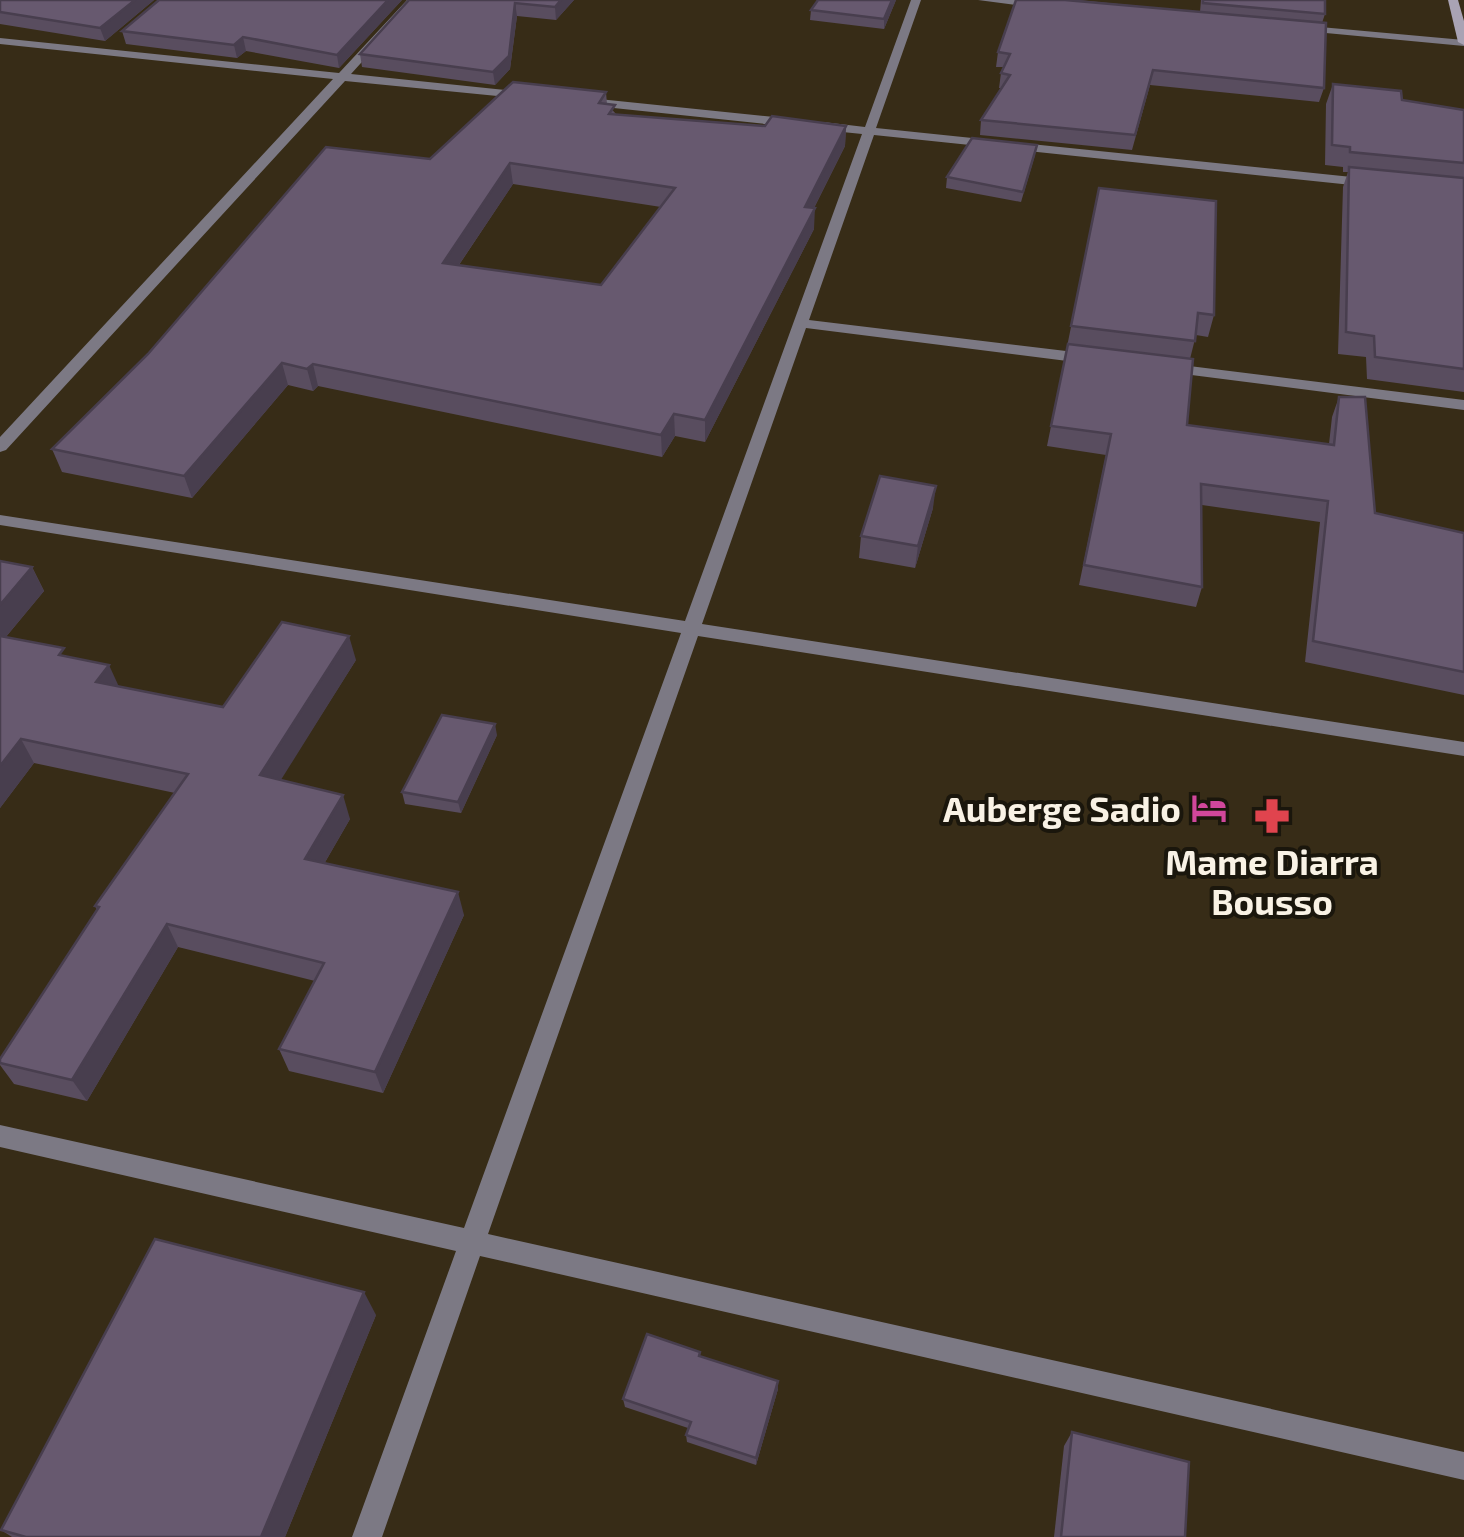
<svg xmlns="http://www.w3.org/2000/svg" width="1464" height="1537" font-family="'Exo 2',sans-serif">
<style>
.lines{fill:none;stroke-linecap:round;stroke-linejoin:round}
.street{fill:#7c7984;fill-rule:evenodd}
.secondary{fill:#a9a3b4;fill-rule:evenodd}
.wall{fill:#594d5f;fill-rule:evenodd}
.shaded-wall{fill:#483e4e}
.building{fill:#67596f;stroke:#483e4e;stroke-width:2.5;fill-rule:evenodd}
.labels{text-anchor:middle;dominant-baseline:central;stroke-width:8;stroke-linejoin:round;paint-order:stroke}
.poi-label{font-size:35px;font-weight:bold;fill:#f9f2e5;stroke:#1a160c;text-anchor:end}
</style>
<rect width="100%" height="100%" fill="#372c17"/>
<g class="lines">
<!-- street -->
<g class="street">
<polygon points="407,0 418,0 351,74 525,92 529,93 529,99 345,81 6,450 0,452 0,437 333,79 0,44 0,38 339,73"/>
<polygon points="911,0 921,0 876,128 1371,179 1377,183 1371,187 874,135 809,320 1091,354 1099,359 1091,364 806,328 702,624 1464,742 1464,756 698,636 488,1234 1464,1452 1464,1480 480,1256 382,1537 352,1537 456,1251 0,1147 0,1125 464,1228 681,633 0,525 0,515 685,621 862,134 823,130 817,126 823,122 865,127"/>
<polygon points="978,0 1020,0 1045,5 1040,8"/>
<polygon points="1298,25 1464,40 1464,46 1294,30 1292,28"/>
<polygon points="589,98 794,119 800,123 794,127 585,105 583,102"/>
<polygon points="1165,363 1464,400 1464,410 1160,371 1160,365"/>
</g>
<!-- secondary -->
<polygon class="secondary" points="1448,0 1458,0 1464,21 1464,45 1458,42"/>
</g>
<!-- wall -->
<g class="wall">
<polygon points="0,0 154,0 105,41 0,24"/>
<polygon points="402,0 339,68 246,51 237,58 126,44 122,31"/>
<polygon points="409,0 574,0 556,20 517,16 510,69 495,85 362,67 360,54"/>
<polygon points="896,0 884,29 810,20 811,10"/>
<polygon points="1016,0 1078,0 1200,12 1201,0 1325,0 1325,14 1322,23 1324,88 1319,102 1150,85 1132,150 980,135 981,120 1002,88 999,88 1001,73 1004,67 996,67 998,52"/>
<polygon points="1333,84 1402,100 1464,110 1464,392 1367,379 1366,357 1338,354 1343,187 1348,172 1343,172 1343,167 1325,165 1326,104"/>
<path d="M 606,92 L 607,104 L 616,114 L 765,126 L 846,126 L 845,146 L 814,208 L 814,229 L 705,442 L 675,436 L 662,457 L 318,386 L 313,391 L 288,385 L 192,498 L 62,472 L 52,449 L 430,159 ZM 513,184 L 661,207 L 601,285 L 459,265 Z"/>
<polygon points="1035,155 1021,202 946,188 947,177"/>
<polygon points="1099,188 1214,315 1208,337 1196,335 1190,359 1187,425 1329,444 1332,417 1339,397 1375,513 1464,533 1464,695 1305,662 1320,522 1202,505 1202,587 1196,607 1079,585 1106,455 1047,446"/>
<polygon points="933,508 915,568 859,558 861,536"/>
<polygon points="0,561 32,567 44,591 5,638 68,657 119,686 223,707 356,660 280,780 350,819 324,864 464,915 383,1093 289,1071 279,1049 315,981 178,947 87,1101 14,1084 0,1065 0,1059 97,910 95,906 175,793 34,763 0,808"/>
<polygon points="497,735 461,813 405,804 402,792"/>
<polygon points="376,1315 285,1537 12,1537 1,1530"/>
<polygon points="701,1356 778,1389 756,1465 687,1442 686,1435 688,1428 625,1407 623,1399"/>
<polygon points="1072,1432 1185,1537 1054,1537 1064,1446"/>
</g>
<!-- shaded-wall -->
<g class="shaded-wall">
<polygon points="135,0 154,0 105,41 100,28"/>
<polygon points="388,0 402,0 339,68 337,55"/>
<polygon points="561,0 574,0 556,20 555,7"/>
<polygon points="892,0 896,0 884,29 884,19"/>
<polygon points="515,3 517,16 510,69 495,85 493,72"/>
<polygon points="243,37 246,51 237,58 234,45"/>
<polygon points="846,126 845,146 805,226 815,208 814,229 705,442 705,420 805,207"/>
<polygon points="510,163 513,184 446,284 443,263"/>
<polygon points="282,363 288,385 192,498 184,476"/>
<polygon points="313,364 318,386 313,391 307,369"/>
<polygon points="674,414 675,436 662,457 661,435"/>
<polygon points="936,486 933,508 915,568 918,546"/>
<polygon points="32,567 44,591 0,644 0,605"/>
<polygon points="349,636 356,660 269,799 260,775"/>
<polygon points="109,665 120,689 96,682"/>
<polygon points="495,724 497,735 461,813 458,802"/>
<polygon points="21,739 34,763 0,808 0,766"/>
<polygon points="343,795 350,819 313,883 305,859"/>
<polygon points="458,892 464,915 383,1093 375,1072"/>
<polygon points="167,924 178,947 87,1101 72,1080"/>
<polygon points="364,1292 376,1315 285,1537 261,1537"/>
<polygon points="778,1381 778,1389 756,1465 756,1458"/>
</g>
<!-- building -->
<g class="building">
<polygon points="0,0 135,0 100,28 0,12"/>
<polygon points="159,0 388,0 337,55 243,37 234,45 122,31"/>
<polygon points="409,0 561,0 555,7 515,3 509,56 493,72 360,54"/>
<polygon points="818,0 892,0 884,19 811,10"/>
<polygon points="1016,0 1065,0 1326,23 1324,88 1153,70 1135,135 981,120 1010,75 1001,73 1010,54 998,52"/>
<polygon points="1203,0 1325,0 1325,14 1203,3"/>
<path d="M 513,82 L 606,92 L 599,103 L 615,105 L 609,114 L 765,126 L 772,116 L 846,126 L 805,207 L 815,208 L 705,420 L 674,414 L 661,435 L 313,364 L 307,369 L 282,363 L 184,476 L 52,449 L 148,354 L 326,147 L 430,159 ZM 510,163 L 675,188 L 601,285 L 443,263 Z"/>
<polygon points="1333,84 1401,91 1402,100 1464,110 1464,163 1350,152 1350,147 1332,145"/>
<polygon points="972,138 1037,145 1023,192 947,177"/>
<polygon points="1349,167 1464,178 1464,369 1375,357 1374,336 1346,332"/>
<polygon points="1099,188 1216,201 1214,315 1198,313 1195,341 1071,326"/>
<polygon points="1068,344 1193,359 1187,425 1334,445 1339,397 1365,397 1375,513 1464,533 1464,672 1313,641 1328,501 1201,484 1202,587 1084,565 1111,434 1051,426"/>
<polygon points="880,476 936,486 918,546 861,536"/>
<polygon points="0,561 32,567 0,605"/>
<polygon points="282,622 349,636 260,775 343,795 305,859 458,892 375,1072 279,1049 324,963 167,924 72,1080 0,1063 0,1059 99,907 95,906 188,774 21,739 0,766 0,636 64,648 59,655 109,665 96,682 223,707"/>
<polygon points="442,715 495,724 458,802 402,792"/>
<polygon points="155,1239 364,1292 261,1537 26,1537 1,1530"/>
<polygon points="647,1334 700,1352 699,1356 778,1381 756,1458 686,1435 691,1422 623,1399"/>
<polygon points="1072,1432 1189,1462 1185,1537 1061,1537"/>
</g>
<!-- icons -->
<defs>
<symbol id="hotel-bare" viewBox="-9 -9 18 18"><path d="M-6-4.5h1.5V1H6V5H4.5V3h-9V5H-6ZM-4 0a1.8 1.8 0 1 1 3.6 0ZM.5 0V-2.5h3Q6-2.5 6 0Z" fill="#d1479c" stroke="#1a160c" stroke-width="2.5" paint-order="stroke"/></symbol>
<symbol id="pharmacy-bare" viewBox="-9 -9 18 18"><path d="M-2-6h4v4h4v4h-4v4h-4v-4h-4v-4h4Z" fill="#e0444e" stroke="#1a160c" stroke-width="2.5" paint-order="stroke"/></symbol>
</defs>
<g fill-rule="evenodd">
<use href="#hotel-bare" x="1184" y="783" width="50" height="50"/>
<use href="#pharmacy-bare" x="1247" y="791" width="50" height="50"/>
</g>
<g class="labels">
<!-- poi labels -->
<g class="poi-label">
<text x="1181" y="808">Auberge Sadio</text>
<text x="1272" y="861" text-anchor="middle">Mame Diarra<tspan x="1272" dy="40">Bousso</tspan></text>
</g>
</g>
</svg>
